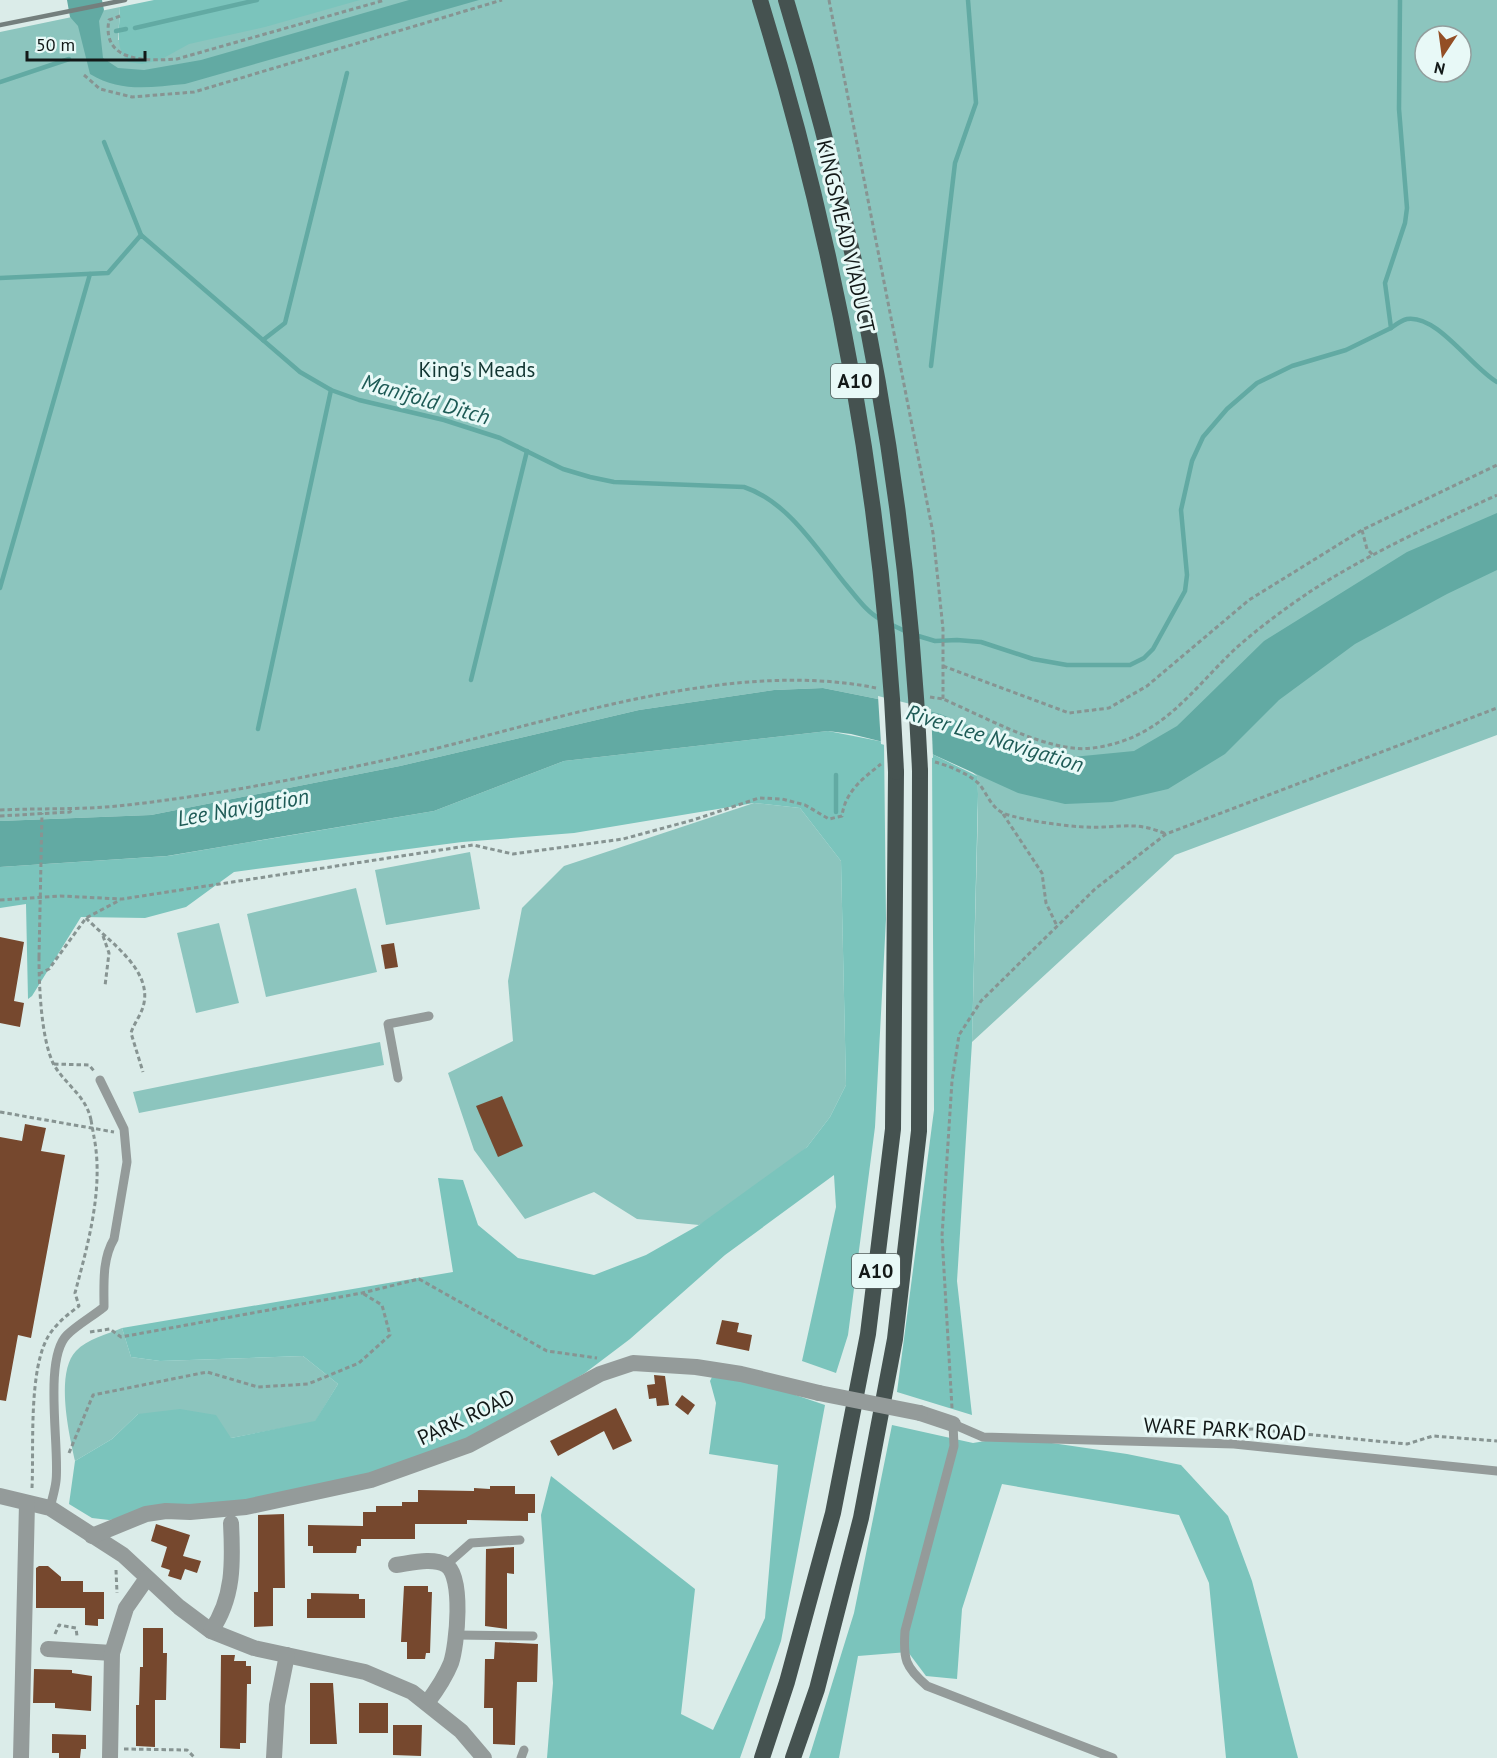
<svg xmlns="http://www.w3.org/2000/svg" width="1497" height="1758" font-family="'PT Sans',sans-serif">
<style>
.green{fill:#8cc5be;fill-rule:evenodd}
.forest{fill:#7bc4bc}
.water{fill:#62aaa3}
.pier{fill:#dbece9}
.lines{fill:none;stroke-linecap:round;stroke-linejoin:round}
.stream{stroke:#62aaa3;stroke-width:4.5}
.building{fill:#76482e}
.path{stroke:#879492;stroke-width:3;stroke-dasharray:4.5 3;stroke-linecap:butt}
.service{stroke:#949b9a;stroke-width:9}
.minor{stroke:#949b9a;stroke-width:16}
.trunk{stroke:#455250;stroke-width:16}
.rail{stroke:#747f7d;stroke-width:4.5}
.path-bridge{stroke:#879492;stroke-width:3;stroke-dasharray:4.5 3;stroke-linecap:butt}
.minor-bridge{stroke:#949b9a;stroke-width:16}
.trunk-bridge{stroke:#455250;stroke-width:16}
.labels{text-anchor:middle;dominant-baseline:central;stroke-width:6;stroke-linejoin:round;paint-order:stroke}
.shield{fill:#e8f9f7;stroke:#535c5b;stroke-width:1.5}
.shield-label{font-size:20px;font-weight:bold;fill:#131918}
.street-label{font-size:21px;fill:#131918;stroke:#e8f9f7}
.park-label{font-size:21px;fill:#113531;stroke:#e8f9f7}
.water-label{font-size:22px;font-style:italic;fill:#1e5b56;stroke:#e8f9f7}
</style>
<rect width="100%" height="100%" fill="#dbece9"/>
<!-- green -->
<g class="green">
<path d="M 241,0 L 1497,0 L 1497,735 L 1175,855 L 972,1042 L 978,810 L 977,776 L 898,703 L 823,688 L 774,690 L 639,710 L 400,766 L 151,815 L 0,821 L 0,32 L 120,7 L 118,40 ZM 1425,36 L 1461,36 L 1461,72 L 1425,72 Z"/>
<polygon points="754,803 800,808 841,861 846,1085 830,1117 807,1147 743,1204 699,1225 637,1219 594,1192 525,1219 474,1150 448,1073 513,1041 508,981 522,908 564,866"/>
<polygon points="470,852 480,909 386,925 375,870"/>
<polygon points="356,888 377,972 266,997 247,914"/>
<polygon points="219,923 239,1003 196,1013 177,933"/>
<polygon points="380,1042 384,1065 139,1113 133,1092"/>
<path d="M 122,1328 L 131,1357 L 160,1361 L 303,1356 L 338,1384 L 315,1422 L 231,1438 L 138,1414 L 112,1439 L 75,1461 C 69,1434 55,1373 76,1351 C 87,1339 108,1334 122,1328 Z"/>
</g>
<!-- forest -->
<g class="forest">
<path d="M 154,0 L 360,0 L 265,27 L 189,44 L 160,60 L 142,64 L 128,62 C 114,47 120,27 120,7 Z"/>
<polygon points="828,731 884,742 886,919 875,1127 848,1335 836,1373 802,1361 836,1207 834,1175 725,1255 630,1339 585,1373 467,1442 358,1479 258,1503 109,1520 92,1518 69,1504 75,1461 112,1439 138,1414 180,1409 216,1415 231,1438 315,1421 338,1384 303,1356 160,1361 131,1357 122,1328 453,1272 438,1178 463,1180 478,1225 518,1258 594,1275 646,1255 699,1225 807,1147 830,1117 846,1085 841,861 800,808 754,803 574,833 462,842 234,872 186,907 145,918 81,917 32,996 28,999 26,904 0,908 0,867 168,856 434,811 564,761"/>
<polygon points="932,754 977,776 978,794 972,1042 957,1281 972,1415 897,1392 934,1110"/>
<polygon points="712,1377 763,1384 825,1405 781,1641 740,1758 547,1758 553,1683 541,1515 551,1476 695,1589 681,1714 713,1730 765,1618 778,1465 709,1454 716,1403 710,1381"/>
<polygon points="892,1425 973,1443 1010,1437 1127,1454 1181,1465 1228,1516 1252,1581 1298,1758 1226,1758 1209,1583 1179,1515 1002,1484 962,1609 957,1679 926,1676 908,1652 858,1656 839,1758 809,1758 854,1613"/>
</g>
<!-- water -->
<g class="water">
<path d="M 67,0 L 102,0 L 104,10 L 99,21 L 103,58 L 118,68 L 144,70 L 201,60 L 409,0 L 479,0 L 185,84 C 151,87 121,93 90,74 L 78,26 L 70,17 Z"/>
<polygon points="1497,513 1497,570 1447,594 1355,644 1279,700 1225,754 1168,789 1112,802 1065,804 1018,793 932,754 851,734 828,731 564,761 434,811 167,856 0,867 0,821 151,815 400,766 639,710 774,690 823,688 898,703 940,714 1052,759 1134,751 1177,726 1264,641 1407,552"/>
</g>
<!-- pier -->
<polygon class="pier" points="878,696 931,709 933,758 881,744"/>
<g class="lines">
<!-- stream -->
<g class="stream">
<polyline points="135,28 257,0"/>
<polyline points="116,31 126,29"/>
<polyline points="0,82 69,59"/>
<polyline points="104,142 141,235"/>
<path d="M 0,278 L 108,273 L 141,235 L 300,372 L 331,390 L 359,400 L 444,420 L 500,438 L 563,469 L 590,477 L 614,482 L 744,487 C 789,502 818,551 847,586 C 857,598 867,612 880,619"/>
<path d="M 1391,328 C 1395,325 1402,320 1407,319 C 1437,314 1472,368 1497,382"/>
<polyline points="263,340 285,323 347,73"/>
<polyline points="931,366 955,163 976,103 968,0"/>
<polyline points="0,588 90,274"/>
<polyline points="890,624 907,632"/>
<polyline points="915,635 935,641 957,640 981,642 1033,659 1067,665 1130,665 1144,658 1153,649 1185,591 1187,575 1181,510 1192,461 1203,437 1227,409 1257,383 1292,366 1346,350 1391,328 1385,283 1405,223 1407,208 1399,109 1400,0"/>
<polyline points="471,680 527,451"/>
<polyline points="258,729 331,390"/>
<polyline points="836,812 836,775"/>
</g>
</g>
<!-- building -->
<g class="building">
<polygon points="0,937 24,942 14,1001 24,1003 20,1027 0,1023"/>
<polygon points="394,943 398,967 385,969 381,945"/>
<polygon points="502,1096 523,1146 498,1157 476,1106"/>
<polygon points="25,1124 46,1128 41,1151 65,1155 31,1338 18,1335 6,1401 0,1400 0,1137 22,1141"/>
<polygon points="722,1320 739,1323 737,1332 752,1335 749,1351 716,1344"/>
<polygon points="654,1375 665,1376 669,1405 657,1406 656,1398 649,1399 647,1385 655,1384"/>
<polygon points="682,1395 695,1405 688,1415 675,1405"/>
<polygon points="616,1408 632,1441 613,1450 604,1431 558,1456 550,1441"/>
<polygon points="490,1486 515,1486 515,1494 535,1494 535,1513 528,1513 528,1521 467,1520 467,1524 415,1524 415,1539 361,1539 361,1546 357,1546 356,1553 313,1553 313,1546 308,1546 308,1525 363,1526 363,1512 376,1512 376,1506 402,1506 402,1502 418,1502 418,1490 474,1491 474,1488 490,1489"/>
<polygon points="284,1514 285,1588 273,1588 273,1626 254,1627 254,1592 258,1592 258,1515"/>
<polygon points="156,1524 190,1535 183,1556 201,1561 197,1573 185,1569 181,1580 168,1576 170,1570 161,1567 167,1547 151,1541"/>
<polygon points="514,1547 514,1574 507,1573 507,1629 485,1626 486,1549"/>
<polygon points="39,1566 48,1566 61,1577 61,1581 83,1581 83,1592 104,1592 104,1619 98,1619 98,1626 85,1625 85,1608 36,1608 36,1568"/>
<polygon points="404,1586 428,1586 428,1592 432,1592 430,1653 426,1653 425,1659 407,1659 407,1642 401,1642"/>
<polygon points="311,1593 359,1594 359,1599 365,1599 365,1618 307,1618 307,1599 311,1599"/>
<polygon points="143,1628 163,1628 163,1653 167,1653 166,1700 155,1700 155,1747 136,1746 136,1705 139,1705 140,1667 143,1667"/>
<polygon points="495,1642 538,1644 537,1682 517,1682 515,1745 493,1744 493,1708 484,1708 485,1659 494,1659"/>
<polygon points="221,1655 235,1655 234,1661 246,1661 246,1666 251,1666 251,1684 247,1684 246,1743 240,1743 240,1749 220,1748"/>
<polygon points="34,1669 72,1670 72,1673 92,1676 91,1711 55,1708 55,1703 33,1703"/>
<polygon points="310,1683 333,1683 337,1744 310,1744"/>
<rect x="359" y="1703" width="29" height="30"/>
<polygon points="393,1725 422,1725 421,1756 393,1755"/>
<polygon points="52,1734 86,1735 86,1749 81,1749 80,1758 59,1758 59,1753 52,1753"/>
</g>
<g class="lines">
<!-- path -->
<g class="path">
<polyline points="829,0 933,533 943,629 943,699"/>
<path d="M 120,16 L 109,20 C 101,63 148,61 177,59 L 385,0"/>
<polyline points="84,75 100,89 132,97 194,92 502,0"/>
<polyline points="1362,530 1367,549 1373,555"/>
<polyline points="943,666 1069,713 1109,708 1147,686 1249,600 1362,530 1497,465"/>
<path d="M 930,697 L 943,699 C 983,716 1050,754 1093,748 C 1161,739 1189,693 1235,649 C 1256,630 1287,607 1311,591 C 1370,553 1434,524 1497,495"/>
<path d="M 935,762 C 949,766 970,774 980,785 C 987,794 991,807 1003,813 C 1022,821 1082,829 1103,827 C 1129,826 1140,823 1166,834"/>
<path d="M 0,810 C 39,808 78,810 118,806 C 211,796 303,778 395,758 C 542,726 725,657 876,688"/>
<polyline points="1003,814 1042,873 1046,903 1057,926"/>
<polyline points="0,816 70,812 72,810"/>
<path d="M 0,900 L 60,896 L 122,899 L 473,845 L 513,854 L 623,839 L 693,820 L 759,798 L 782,799 L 805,805 L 829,819 L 842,816 C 845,792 862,779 881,764"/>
<path d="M 86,918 C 107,940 151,968 144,1003 C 142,1014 134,1023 131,1033 L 143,1072"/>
<polyline points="103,936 109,953 105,986"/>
<path d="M 39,957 C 39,986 41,1037 53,1063 C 64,1084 86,1095 91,1120"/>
<polyline points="39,974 49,969 86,918 120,900"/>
<polyline points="54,1064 89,1065 94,1071"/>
<polyline points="0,1112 114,1132"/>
<polyline points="90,1332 110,1329 121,1337 362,1293 419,1279 547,1351 597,1358"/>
<polyline points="952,1408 942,1236 952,1081 959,1035 981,1001 1095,889 1166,834 1497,708"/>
<polyline points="1237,1434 1238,1430 1253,1429 1407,1444 1433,1436 1497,1441"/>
<polyline points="69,1453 93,1395 207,1372 258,1387 308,1384 359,1363 390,1335 382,1305 362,1293"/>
<path d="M 32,1488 C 34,1448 28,1369 49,1335 C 57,1323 68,1314 79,1306 L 75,1293 C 88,1244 104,1188 94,1137"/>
<polyline points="116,1570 117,1593"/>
<polyline points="55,1634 59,1625 76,1628 77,1636"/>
<polyline points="124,1749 187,1750 195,1758"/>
</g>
<!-- service -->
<g class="service">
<polyline points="398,1078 388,1024 429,1016"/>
<polyline points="953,1424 983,1437 1234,1444 1497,1471"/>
<path d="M 953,1424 L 954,1446 L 905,1631 C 903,1659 905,1667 927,1686 L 1113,1758"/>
<path d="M 50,1508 C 52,1499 55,1490 56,1481 C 60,1449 43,1359 67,1335 C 77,1325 93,1316 104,1307 C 104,1284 102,1259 114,1239 L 127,1162 L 124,1129 L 100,1080"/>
<polyline points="446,1565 471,1543 520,1540"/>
<polyline points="456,1635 533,1636"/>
<polyline points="521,1758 524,1750"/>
</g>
<!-- minor -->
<g class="minor">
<polyline points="920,1413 953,1424"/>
<polyline points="0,1496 50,1508 123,1555 179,1607 211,1631 254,1648 365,1672 412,1692 461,1731 484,1758"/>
<polyline points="92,1536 146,1514 166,1511 190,1512 246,1507 371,1480 469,1445 600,1374 633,1363 696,1367 741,1374 819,1393"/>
<path d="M 396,1565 C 411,1563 433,1557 446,1565 C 464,1576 457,1645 451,1663 C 445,1678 436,1691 427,1703"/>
<path d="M 211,1631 C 234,1598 233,1562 231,1523"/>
<polyline points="48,1649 112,1653"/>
<polyline points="21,1758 27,1503"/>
<polyline points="110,1758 112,1653 126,1608 147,1578"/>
<polyline points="274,1758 277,1705 287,1655"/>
</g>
<!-- trunk -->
<g class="trunk">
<polyline points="762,1758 787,1682 833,1513 868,1334 893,1129 896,772"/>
<polyline points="793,1758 817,1689 861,1518 895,1339 919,1131 920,771"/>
</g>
<!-- rail -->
<polyline class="rail" points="0,25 125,0"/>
<!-- path-bridge -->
<g class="path-bridge">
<polyline points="39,957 42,813"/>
<polyline points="91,1120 94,1137"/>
</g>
<!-- minor-bridge -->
<polyline class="minor-bridge" points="819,1393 920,1413"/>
<!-- trunk-bridge -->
<g class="trunk-bridge">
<path d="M 760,0 C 838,252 885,508 896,772"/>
<path d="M 786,0 C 863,254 909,506 920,771"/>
</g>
</g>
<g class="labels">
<!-- shield labels -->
<g class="shield">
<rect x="831" y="364" width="48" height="34" rx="4.5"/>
<rect x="852" y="1254" width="48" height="34" rx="4.5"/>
</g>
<g class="shield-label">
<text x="855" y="381">A10</text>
<text x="876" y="1271">A10</text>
</g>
<!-- street labels -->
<g class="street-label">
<text transform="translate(846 236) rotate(77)">KINGSMEAD VIADUCT</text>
<text transform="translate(466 1417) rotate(-25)">PARK ROAD</text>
<text transform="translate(1225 1429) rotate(3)">WARE PARK ROAD</text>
</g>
<!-- park labels -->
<g class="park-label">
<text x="477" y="369">King's Meads</text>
</g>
<!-- water labels -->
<g class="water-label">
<text transform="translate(426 399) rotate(16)">Manifold Ditch</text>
<text transform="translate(995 738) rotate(17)">River Lee Navigation</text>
<text transform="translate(243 807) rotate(-10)">Lee Navigation</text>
</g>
</g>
<!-- north arrow -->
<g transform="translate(1443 54) rotate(193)"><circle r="28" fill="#e8f9f7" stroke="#939f9e" stroke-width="1.5"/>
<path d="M0-4.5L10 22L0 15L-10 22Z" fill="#934e25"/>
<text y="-9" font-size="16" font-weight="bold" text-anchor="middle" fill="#131918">N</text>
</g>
<!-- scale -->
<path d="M27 51v9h118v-9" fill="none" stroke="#131918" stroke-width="3"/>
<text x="36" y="51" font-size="18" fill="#131918" stroke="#e8f9f7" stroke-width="4.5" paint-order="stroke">50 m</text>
</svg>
